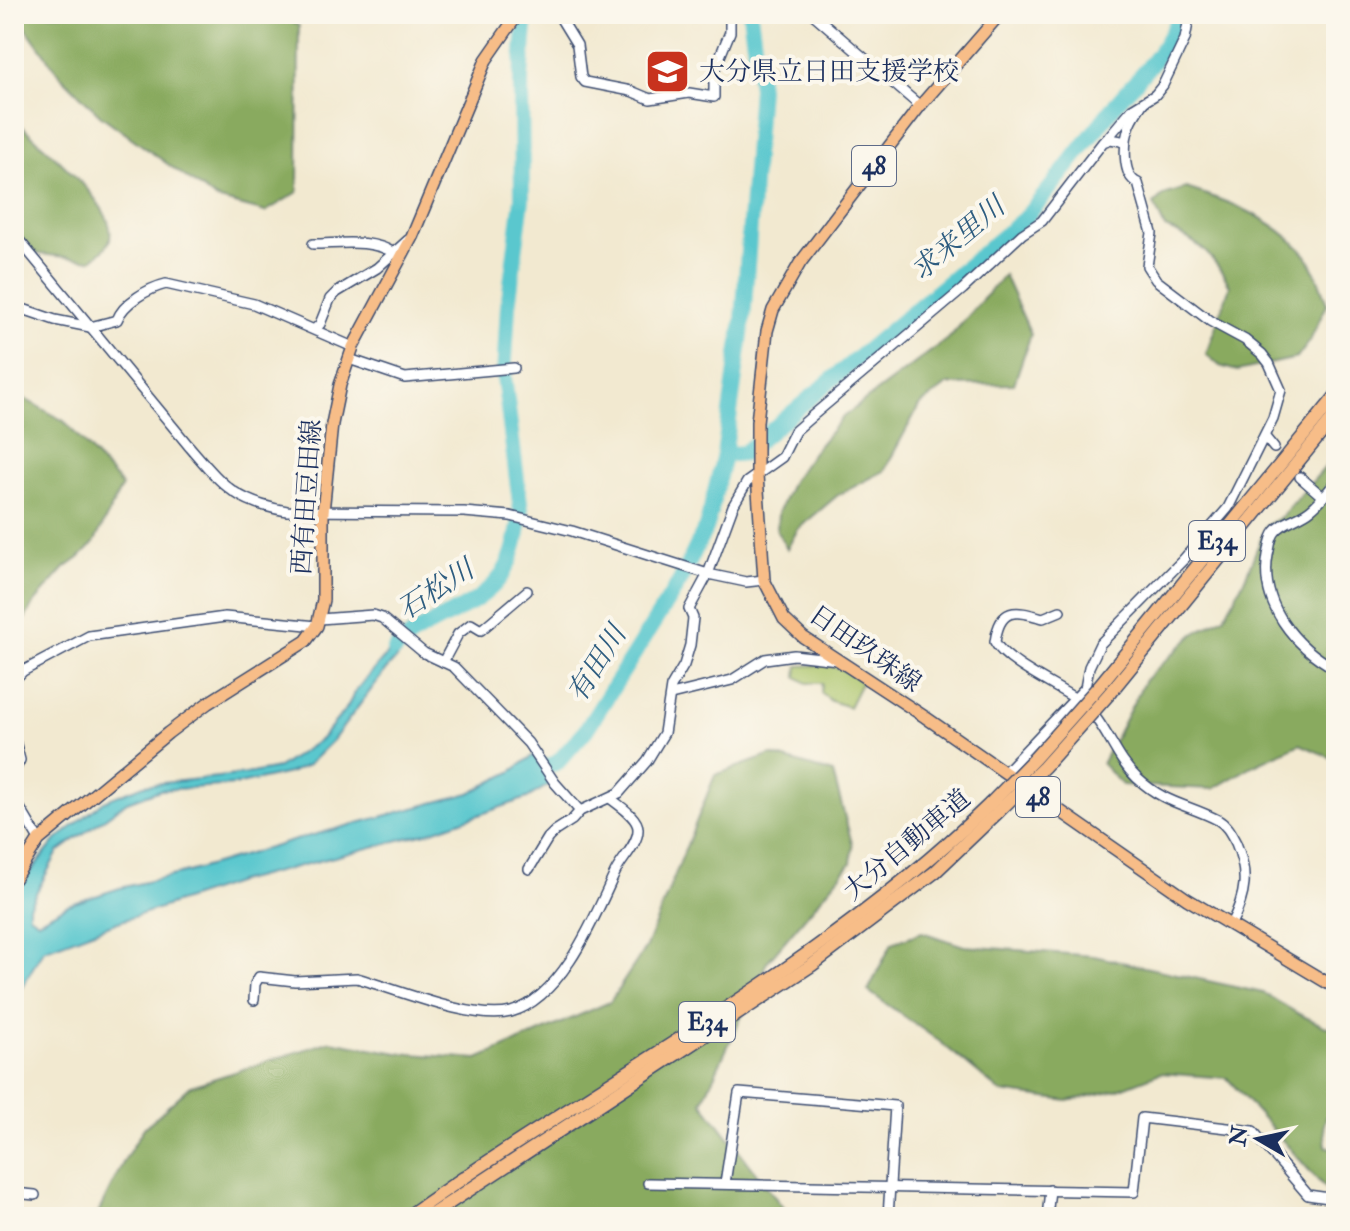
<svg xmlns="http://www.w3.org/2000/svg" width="1350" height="1231" font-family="'IM FELL Double Pica','Noto Serif JP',serif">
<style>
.green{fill:#acc56a;stroke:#647a64;stroke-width:2}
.forest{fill:#89aa5e;stroke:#526c5e;stroke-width:2}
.water{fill:#5ac7ce;stroke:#3a7b96;stroke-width:2}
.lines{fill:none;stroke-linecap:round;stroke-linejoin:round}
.river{stroke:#5ac7ce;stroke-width:16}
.minor-casing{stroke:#3b4b6f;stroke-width:12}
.major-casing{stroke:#3b4b6f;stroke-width:14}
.highway-casing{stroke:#3b4b6f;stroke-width:15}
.minor{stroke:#fff;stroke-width:9}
.major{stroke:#f7bd88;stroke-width:11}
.highway{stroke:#f7bd88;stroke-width:12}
.highway-bridge-casing{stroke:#3b4b6f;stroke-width:15;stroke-linecap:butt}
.highway-bridge{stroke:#f7bd88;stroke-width:12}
.labels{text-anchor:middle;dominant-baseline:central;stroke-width:8;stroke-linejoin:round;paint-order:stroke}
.shield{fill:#fbf7ec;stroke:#5e6b89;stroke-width:2}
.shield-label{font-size:24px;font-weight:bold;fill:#1b2f5e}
.poi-label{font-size:26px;fill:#1b2f5e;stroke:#fbf7ec;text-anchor:start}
.street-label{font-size:26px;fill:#1b2f5e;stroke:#fbf7ec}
.water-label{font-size:28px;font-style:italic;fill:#2e5d80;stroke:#fbf7ec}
</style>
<rect width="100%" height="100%" fill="#fbf7ec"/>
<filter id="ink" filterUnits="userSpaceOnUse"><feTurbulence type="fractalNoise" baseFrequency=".0125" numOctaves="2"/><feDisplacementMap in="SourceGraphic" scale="16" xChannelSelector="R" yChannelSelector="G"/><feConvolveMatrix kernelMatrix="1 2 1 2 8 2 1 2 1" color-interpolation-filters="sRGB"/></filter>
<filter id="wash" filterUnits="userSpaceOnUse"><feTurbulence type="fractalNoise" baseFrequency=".006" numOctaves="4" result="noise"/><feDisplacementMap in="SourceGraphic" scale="32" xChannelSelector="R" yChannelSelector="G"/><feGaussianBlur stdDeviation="1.8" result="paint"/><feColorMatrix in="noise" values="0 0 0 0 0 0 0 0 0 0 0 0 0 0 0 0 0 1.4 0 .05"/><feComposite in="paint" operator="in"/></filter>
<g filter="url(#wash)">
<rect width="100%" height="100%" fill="#f2e9d0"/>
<!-- green -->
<polygon class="green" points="818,665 841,668 862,681 849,707 831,701 821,693 822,683 807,683 797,677 798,666"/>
<!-- forest -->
<g class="forest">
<polygon points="16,14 281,14 299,26 298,192 265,212 216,199 100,115 58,73"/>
<path d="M 14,118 C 36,143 123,206 109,242 C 107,248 97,255 92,260 L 14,251 Z"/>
<path d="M 1186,188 C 1230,202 1273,217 1304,253 C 1315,266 1321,288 1327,304 L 1310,341 L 1297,358 L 1237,371 L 1220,366 L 1206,354 L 1230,286 C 1214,256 1198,240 1165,228 L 1154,204 L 1164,195 Z"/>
<polygon points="1004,275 1031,334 1014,384 947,385 919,406 884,471 838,495 798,529 787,549 777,531 778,513 792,481 813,452 843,417 950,337"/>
<polygon points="14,393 64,421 122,486 94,543 79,558 65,568 34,603 14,637"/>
<polygon points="1336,455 1336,760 1300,744 1254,765 1213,789 1122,785 1102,764 1145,680 1194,634 1225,616 1245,578 1266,526 1282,516"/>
<polygon points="771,755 833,773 853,847 851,863 767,962 702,1102 790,1217 96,1217 125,1159 144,1128 191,1086 331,1041 398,1053 478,1059 610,1002 646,947 715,775"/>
<polygon points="922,932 964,946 1094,956 1263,993 1299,1014 1326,1027 1336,1026 1336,1088 1324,1124 1326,1146 1336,1150 1336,1191 1325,1188 1227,1078 1160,1073 1116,1090 1068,1101 1001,1092 939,1041 868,991 892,943"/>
</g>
<!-- water -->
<polygon class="water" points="401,638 408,646 386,670 333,740 308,765 289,773 235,785 160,790 127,802 58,852 29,906 29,915 38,921 68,905 120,888 188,872 306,837 470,793 511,772 534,755 552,783 527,798 430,832 238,882 118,922 43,950 14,1001 14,904 23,881 56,840 104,801 144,785 246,774 278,768 321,739 346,709 357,689"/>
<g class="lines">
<!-- river -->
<g class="river">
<path d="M 724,455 L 744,453 L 1025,218 C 1057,182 1085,143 1115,105 C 1143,72 1163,56 1180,14"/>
<path d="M 395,650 C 409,635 422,629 441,619 C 497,592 514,574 521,511 L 504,377 L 508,306 L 522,199 L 521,78 L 526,14"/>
<polyline points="531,774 558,762 586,730 680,581 707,525 724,455 743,320 760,88 750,14"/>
</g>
</g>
</g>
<g filter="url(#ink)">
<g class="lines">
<defs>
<g id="minor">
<polyline points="558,14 577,45 581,77 585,82 631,91 650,99 689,93 714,97 714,71 730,32 730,14"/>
<polyline points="813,14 920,106"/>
<polyline points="1106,140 1132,109 1155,95 1163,85 1185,39 1188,23"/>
<path d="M 14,234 L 188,445 C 222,484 234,502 287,511 L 464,512 L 510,516 L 572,531 L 708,574 L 746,582 L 764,580"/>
<path d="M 313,244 C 339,244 371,238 394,253"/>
<path d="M 14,306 L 55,320 L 90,327 L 117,320 C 123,303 149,288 166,284 L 254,304 L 353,347"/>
<polyline points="315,329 320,324 330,299 337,292 377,268 408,240"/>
<polyline points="349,359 405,378 514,368"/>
<polyline points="1265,437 1274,448"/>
<polyline points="1300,477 1323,497"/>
<path d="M 1336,482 C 1328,491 1320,502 1311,509 C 1301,518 1283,521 1275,532 C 1270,538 1270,548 1268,555 C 1259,604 1295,647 1336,669"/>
<path d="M 1060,611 L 1043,618 C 1017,611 1000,605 995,642 C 1006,663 1057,686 1079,701 C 1106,721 1113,756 1137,778 C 1165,804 1187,804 1218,820 C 1227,825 1231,834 1236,843 C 1249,874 1246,895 1231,924"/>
<polyline points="320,619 373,615 382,618 424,653 454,667 528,743 555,783 580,811"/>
<polyline points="443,662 458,634 471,624 481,630 527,591"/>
<polyline points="14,680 23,671 89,636 225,617 317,626"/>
<polyline points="671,695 732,680 765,659 794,655 838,660"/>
<polyline points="14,737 20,760 14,772"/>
<path d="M 1005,772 L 1085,688 L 1089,667 L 1100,644 L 1183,560 L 1228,508 L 1273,418 L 1281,390 L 1269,363 L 1262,354 L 1245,340 L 1210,321 L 1156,280 L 1147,266 L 1152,233 L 1138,183 C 1121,176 1124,140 1130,125 C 1133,117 1138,110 1143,103"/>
<polyline points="14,798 39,840"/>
<polyline points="529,869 548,838 555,831 572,820 580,811 619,793 647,761 664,733 671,687 684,665 690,645 693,618 689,609 708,574 733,506 747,482 782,457 795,431 811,417 963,289 1022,234 1042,221 1103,142 1111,139 1126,142"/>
<path d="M 254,1000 L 255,984 L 259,977 L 295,981 L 357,978 C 395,989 475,1022 511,1012 C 563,997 595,916 615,873 C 621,860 638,844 638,830 C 639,818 620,806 611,799"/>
<polyline points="648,1183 1134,1192 1142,1118 1253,1131 1308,1195 1336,1199"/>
<polyline points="725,1183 739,1093 895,1106 888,1217"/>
<polyline points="14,1193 35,1195"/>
<polyline points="1047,1217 1050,1190"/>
</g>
<g id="major">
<polyline points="1000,14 920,106 865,178 800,263 773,310 767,331 757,422 757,475 764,580 784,619 803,637 925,717 1187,899 1336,988"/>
<polyline points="14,879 39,840 168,733 208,703 306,641 317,626 323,600 323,512 332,424 340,385 353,347 412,237 486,60 518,14"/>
</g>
<g id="highway">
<polyline points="1099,686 1336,396"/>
<polyline points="1109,694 1336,415"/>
<path d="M 407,1217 C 601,1079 818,971 990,804"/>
<polyline points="428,1217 812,965 935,872 998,812"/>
</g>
</defs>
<!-- minor casing -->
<use href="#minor" class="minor-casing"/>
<!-- major casing -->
<use href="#major" class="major-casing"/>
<!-- highway casing -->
<use href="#highway" class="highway-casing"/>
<!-- minor -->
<use href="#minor" class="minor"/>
<!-- major -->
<use href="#major" class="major"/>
<!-- highway -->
<use href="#highway" class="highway"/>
<defs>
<g id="highway-bridge">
<polyline points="990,804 1035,758 1099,686"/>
<polyline points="998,812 1044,767 1109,694"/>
</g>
</defs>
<!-- highway-bridge casing -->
<use href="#highway-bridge" class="highway-bridge-casing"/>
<!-- highway-bridge -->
<use href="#highway-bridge" class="highway-bridge"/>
</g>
</g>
<!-- icons -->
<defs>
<symbol id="school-square" viewBox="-11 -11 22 22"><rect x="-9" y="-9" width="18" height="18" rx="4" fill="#c8321e" stroke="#fbf7ec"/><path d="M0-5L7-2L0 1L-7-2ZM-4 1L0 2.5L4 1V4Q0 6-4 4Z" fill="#fff"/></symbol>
</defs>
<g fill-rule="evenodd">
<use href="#school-square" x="642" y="46" width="51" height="51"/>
</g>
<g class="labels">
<!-- shield labels -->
<g class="shield">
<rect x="852" y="146" width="44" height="40" rx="6"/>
<rect x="1189" y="521" width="56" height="40" rx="6"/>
<rect x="1016" y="777" width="44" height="40" rx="6"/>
<rect x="679" y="1002" width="56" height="40" rx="6"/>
</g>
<g class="shield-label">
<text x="874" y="166">48</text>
<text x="1217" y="541">E34</text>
<text x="1038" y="797">48</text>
<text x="707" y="1022">E34</text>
</g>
<!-- poi labels -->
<g class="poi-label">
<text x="699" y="72">大分県立日田支援学校</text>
</g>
<!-- street labels -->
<g class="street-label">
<text transform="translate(307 497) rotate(-86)">西有田豆田線</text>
<text transform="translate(865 649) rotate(35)">日田玖珠線</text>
<text transform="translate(907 845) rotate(-40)">大分自動車道</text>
</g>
<!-- water labels -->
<g class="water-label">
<text transform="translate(958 239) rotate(-40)">求来里川</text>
<text transform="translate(436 590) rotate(-33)">石松川</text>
<text transform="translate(597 664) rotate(-58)">有田川</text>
</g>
</g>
<!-- margin -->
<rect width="1350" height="1231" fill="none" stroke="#fbf7ec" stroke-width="48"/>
<!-- north arrow -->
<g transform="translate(1258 1139) rotate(279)" stroke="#fbf7ec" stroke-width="6" paint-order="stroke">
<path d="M0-6L14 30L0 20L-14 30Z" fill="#1b2f5e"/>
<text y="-12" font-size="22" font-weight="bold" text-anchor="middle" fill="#1b2f5e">N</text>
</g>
</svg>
